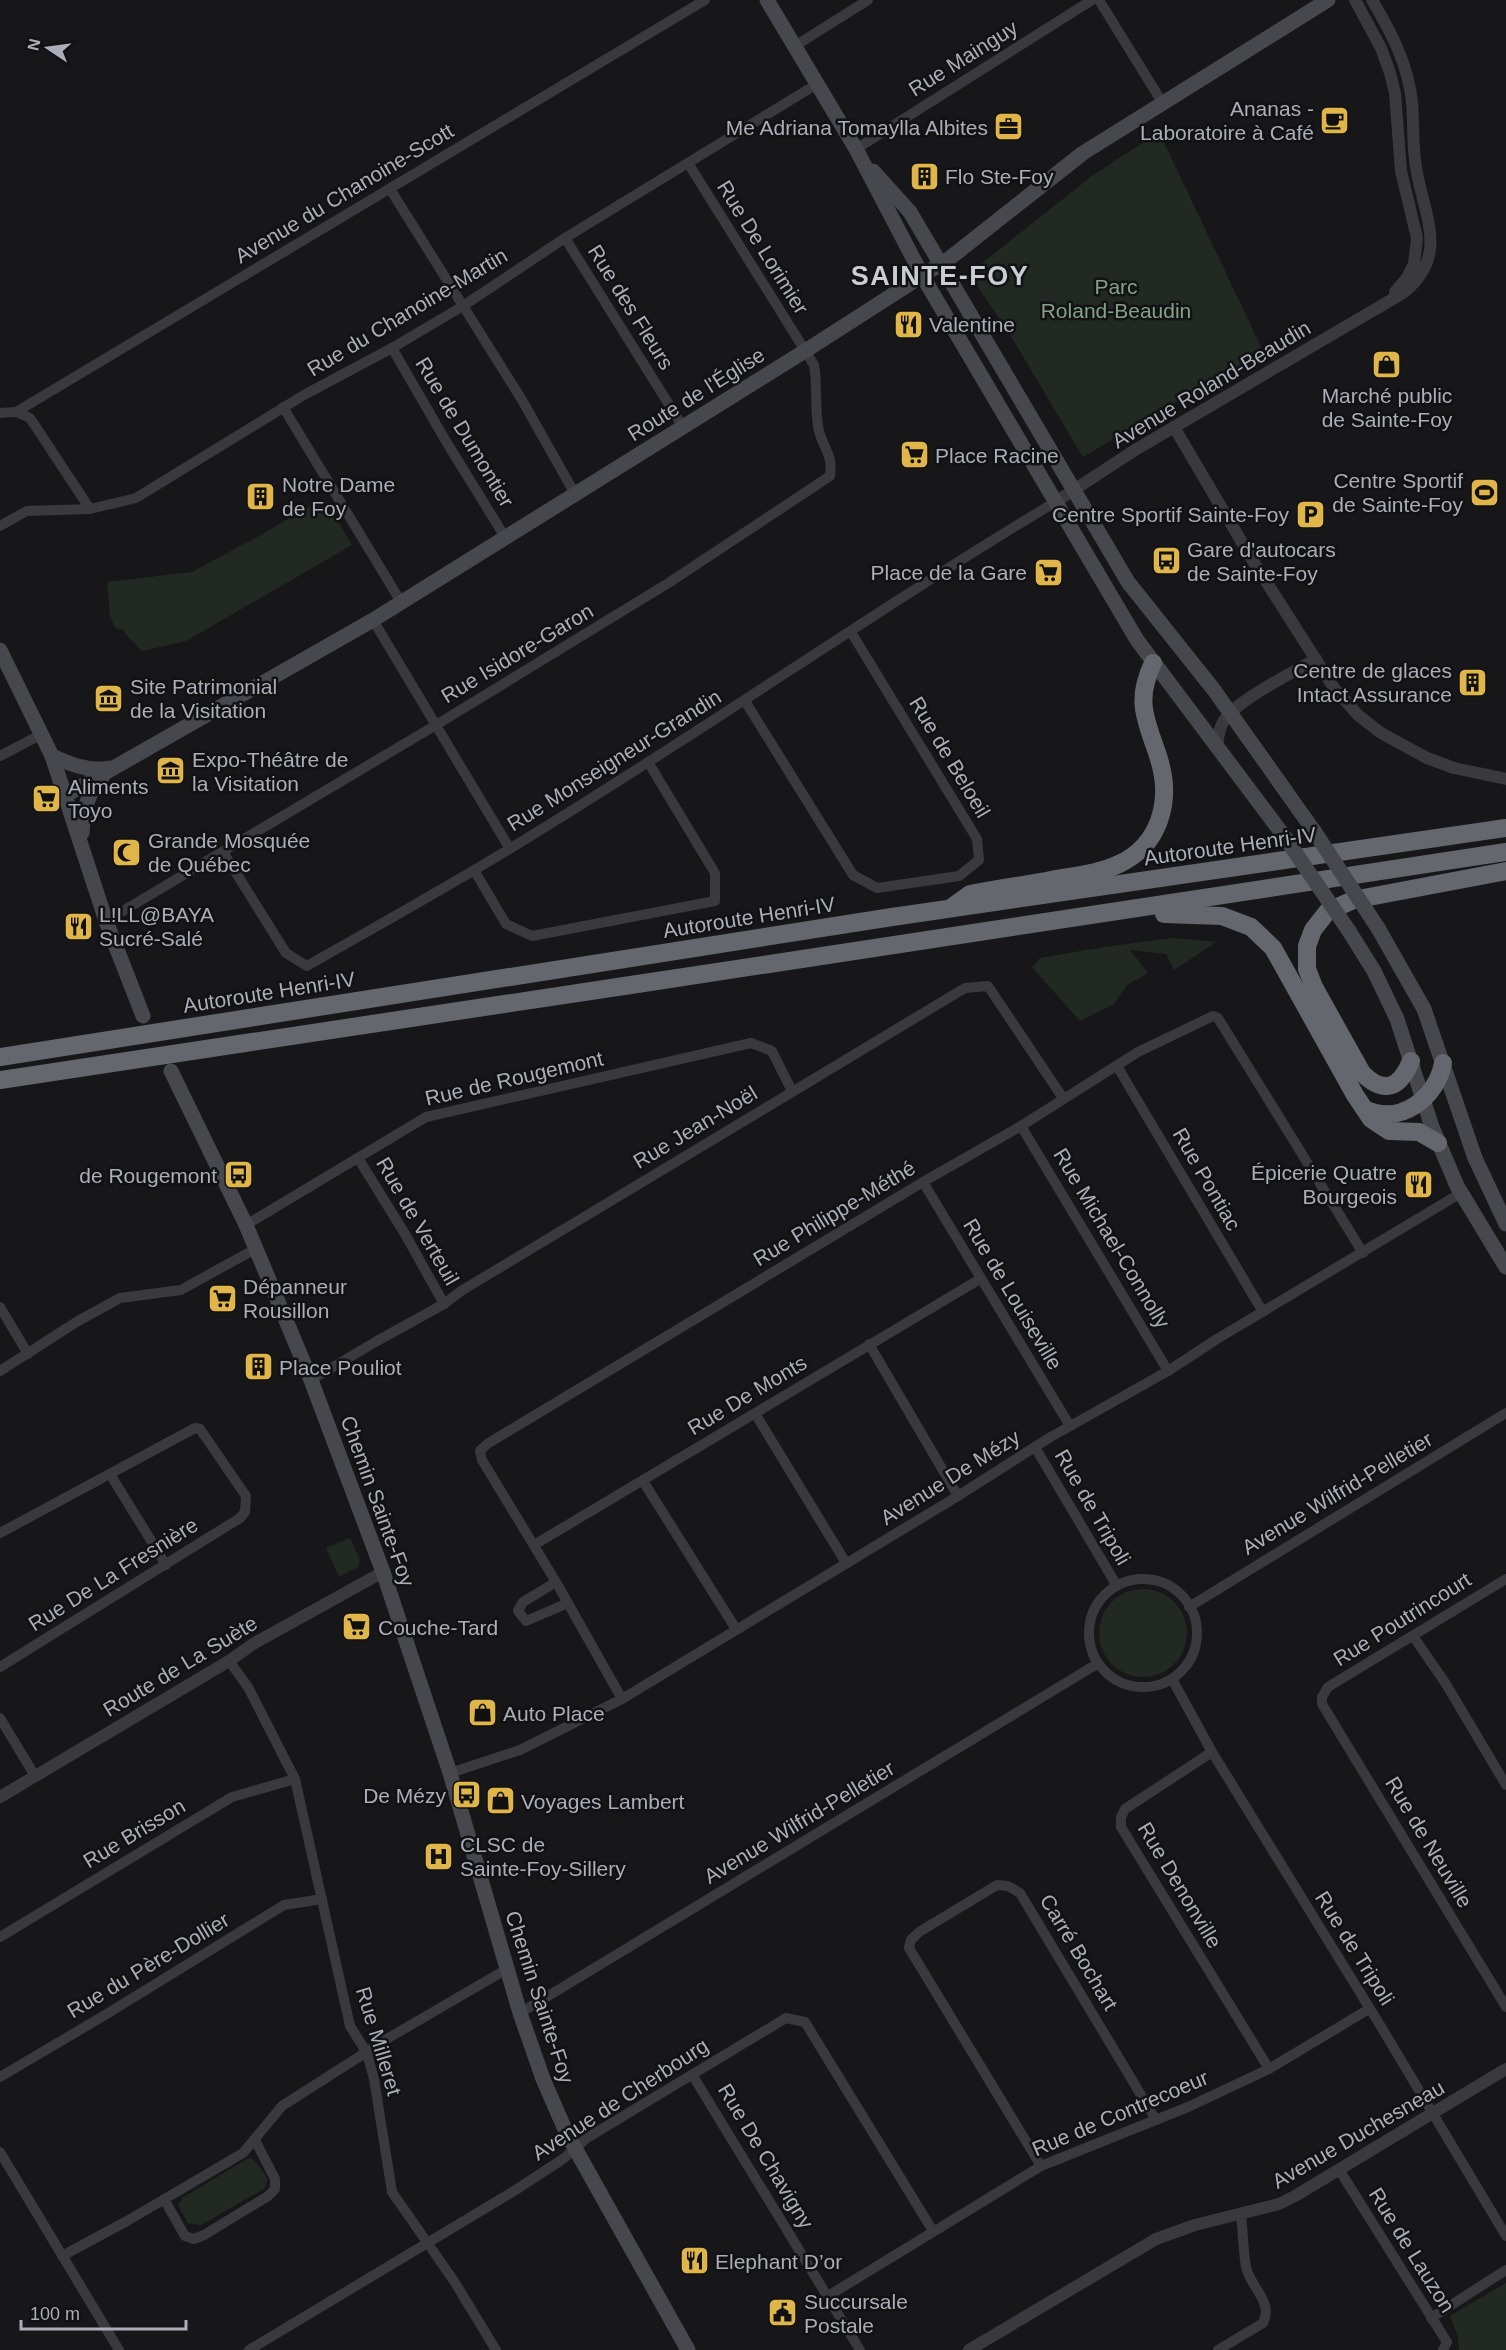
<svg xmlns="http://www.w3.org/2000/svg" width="1506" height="2350" font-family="Helvetica,sans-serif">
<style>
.green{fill:#222923}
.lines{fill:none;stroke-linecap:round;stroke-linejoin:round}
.minor{stroke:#39393e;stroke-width:10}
.tertiary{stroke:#39393e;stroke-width:12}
.secondary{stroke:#47484e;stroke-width:15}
.motorway{stroke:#65676e;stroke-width:18}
.secondary-bridge{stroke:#47484e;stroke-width:15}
.labels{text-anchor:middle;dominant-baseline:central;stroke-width:5;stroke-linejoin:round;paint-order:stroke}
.street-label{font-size:21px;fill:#abaeb8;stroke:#121214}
.poi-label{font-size:21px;fill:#abaeb8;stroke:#121214;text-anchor:start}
.park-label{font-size:21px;fill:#84a187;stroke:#121214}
.district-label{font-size:27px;font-weight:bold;letter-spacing:1.5px;fill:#cbcdd4;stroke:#121214}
</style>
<rect width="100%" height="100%" fill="#171719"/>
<!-- green -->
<g class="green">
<polygon points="1159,132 1263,351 1083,457 1009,333 976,284 981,264 1092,176"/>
<path d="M 324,498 L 352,545 L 186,641 L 142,651 C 136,643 127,638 123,630 L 115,628 L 110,616 L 107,582 L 192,572 L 259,536 Z"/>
<polygon points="1172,938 1216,942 1174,970 1166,954 1130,950 1148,973 1127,985 1114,1004 1080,1021 1032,967 1040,958 1104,947"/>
<polygon points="350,1538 360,1560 358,1567 339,1577 326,1548"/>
<circle cx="1143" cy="1633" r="44"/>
<polygon points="251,2158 258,2164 268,2180 264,2189 201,2225 188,2223 178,2205 182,2198 247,2159"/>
<polygon points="1506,2283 1506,2350 1459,2350 1458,2337 1450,2316"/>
</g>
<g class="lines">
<!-- minor -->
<g class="minor">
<polyline points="1099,0 1162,102"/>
<polyline points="795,46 868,0"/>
<polyline points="856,149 1092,0"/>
<polyline points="390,189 522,400 575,494"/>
<polyline points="565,238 683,427"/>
<polyline points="392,348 447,443 505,537"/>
<polyline points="283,407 401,602"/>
<polyline points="16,412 30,418 90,509"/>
<polyline points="0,413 16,412 705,0"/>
<polyline points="0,526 27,511 90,509 136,498 304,395 392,348 463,306 565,238 817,84"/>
<polyline points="373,620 510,849"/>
<polyline points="745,701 853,875 877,888 959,876 979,860 977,839 851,632"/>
<polyline points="0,756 42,734"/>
<path d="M 223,852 L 286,953 L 307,966 C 375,927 444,889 511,848 C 696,736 872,612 1057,501"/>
<polyline points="474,870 506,924 532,936 715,901 715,873 648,762"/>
<path d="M 106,921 L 436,725 L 670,582 L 830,476 C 833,453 824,451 819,431 C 814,410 818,387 814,365 L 688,163"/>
<polyline points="1117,1066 1263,1312"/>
<polyline points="1021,1126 1168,1371"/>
<polyline points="358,1158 405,1234 444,1304"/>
<polyline points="923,1182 1070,1426"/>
<polyline points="246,1225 426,1117 751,1043 772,1051 792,1091"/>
<polyline points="0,1307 28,1354"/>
<polyline points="869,1344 958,1496"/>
<polyline points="0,1371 78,1321 120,1298 181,1290 255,1249"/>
<polyline points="311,1380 377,1341 444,1304 461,1291 965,988 988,986 1063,1098"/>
<polyline points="756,1415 846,1563"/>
<polyline points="1035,1447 1117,1586"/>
<polyline points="110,1474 166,1565"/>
<polyline points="643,1481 736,1629"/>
<polyline points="0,1533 195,1428 200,1429 246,1496 245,1512 240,1518 0,1667"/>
<path d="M 534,1545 C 684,1457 832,1368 980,1279"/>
<polyline points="1506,1579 1328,1687 1322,1697 1322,1704 1506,2007"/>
<circle cx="1143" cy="1633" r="54"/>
<polyline points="556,1582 523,1602 518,1611 526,1621 568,1603"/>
<polyline points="1189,1607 1506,1413"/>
<polyline points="1413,1636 1446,1684 1506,1785"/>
<polyline points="229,1661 248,1687 295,1779 350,2026 367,2053 374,2079 392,2192 454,2281 496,2350"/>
<polyline points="1172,1679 1212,1752 1380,2025 1506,2236"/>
<polyline points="622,1699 556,1582 482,1460 480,1451 487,1444 923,1182 1021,1126 1138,1052 1213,1016 1218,1018 1363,1253"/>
<polyline points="0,1718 35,1776"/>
<polyline points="1212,1752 1125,1809 1121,1817 1121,1827 1269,2069"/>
<polyline points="450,1773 520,1750 622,1699 958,1496 1049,1438 1168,1371 1217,1339 1461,1193"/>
<polyline points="0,1937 232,1797 295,1779"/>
<polyline points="520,2013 1097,1664"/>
<polyline points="693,2076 860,2350"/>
<polyline points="0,2077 105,2015 284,1905 322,1899"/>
<polyline points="0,2152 119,2350"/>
<polyline points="1041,2166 909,1948 911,1940 919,1932 997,1885 1008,1886 1020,1893 1156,2120"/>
<polyline points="1340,2171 1447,2342 1443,2350"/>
<polyline points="164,2199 185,2236 194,2239 204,2235 268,2196 275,2189 275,2179 255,2140"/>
<polyline points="62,2256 127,2221 243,2153 282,2106 390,2037 507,1969"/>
<polyline points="828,2296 1041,2166 1188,2107 1269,2069 1369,2009"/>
<polyline points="1431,2318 1506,2270"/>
<polyline points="249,2350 514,2191 563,2159 587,2138 786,2018 805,2022 933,2231"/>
<path d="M 1218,2350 L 1263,2323 C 1274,2302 1250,2287 1246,2267 C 1243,2250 1243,2232 1241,2215"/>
</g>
<!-- tertiary -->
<g class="tertiary">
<polyline points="1355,0 1381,48 1390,73 1395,93 1401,171 1417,238 1414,264 1407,278 1395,292"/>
<polyline points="1174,427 1253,561 1334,688 1358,715 1381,733 1427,758 1454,768 1506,779"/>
<path d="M 1057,501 L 1135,450 L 1403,293 C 1451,255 1423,215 1416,167 C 1412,145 1414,123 1412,102 C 1408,64 1391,32 1372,0"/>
<path d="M 1217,746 C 1218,737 1219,727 1225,719 C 1241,698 1292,673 1316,659"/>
<polyline points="0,1797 229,1661 253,1644 383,1572"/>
<polyline points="969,2350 1156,2239 1195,2225 1279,2204 1295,2196 1506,2069"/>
</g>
<!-- secondary -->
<g class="secondary">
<polyline points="767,0 856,149 923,277 1137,640 1284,836"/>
<polyline points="873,171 910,212 1128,582 1214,690 1314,831"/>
<polyline points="0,650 52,756 106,921 143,1016"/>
<path d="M 52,756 C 70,764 89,772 109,768"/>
<polyline points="66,795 373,620 805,351 950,258 1083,153 1328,0"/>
<path d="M 82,833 C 83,814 88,789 103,776"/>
<polyline points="1378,928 1424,1009 1475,1158 1506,1224"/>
<polyline points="1349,931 1374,971 1397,1019 1432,1127 1457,1186 1506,1267"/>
<polyline points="171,1071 246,1225 311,1380 383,1572 450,1773 520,2013 543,2079 567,2134 688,2350"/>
</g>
<!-- motorway -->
<g class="motorway">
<path d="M 952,907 L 970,894 C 997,889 1024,885 1051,880 C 1073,876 1098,874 1119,864 C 1160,845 1172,801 1159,759 C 1147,721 1134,703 1153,663"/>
<polyline points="1164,914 1222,916 1251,927 1273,948 1355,1095 1371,1119 1389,1131 1419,1132 1438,1143"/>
<polyline points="0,1057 892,917 1506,828"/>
<path d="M 1411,1061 C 1400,1088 1384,1095 1362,1073 L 1314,987 L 1307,969 L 1307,946 L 1313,930 L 1327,912 L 1353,900 L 1506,871"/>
<path d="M 0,1080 C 502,1003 1004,931 1506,852"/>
<path d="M 1365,1109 C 1400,1126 1437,1098 1443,1063"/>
</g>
<!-- secondary-bridge -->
<g class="secondary-bridge">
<polyline points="1314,831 1378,928"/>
<polyline points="1284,836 1349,931"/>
</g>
</g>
<!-- icons -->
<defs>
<symbol id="cafe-square" viewBox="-11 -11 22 22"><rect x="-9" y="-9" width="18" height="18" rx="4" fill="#e0b648" stroke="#121214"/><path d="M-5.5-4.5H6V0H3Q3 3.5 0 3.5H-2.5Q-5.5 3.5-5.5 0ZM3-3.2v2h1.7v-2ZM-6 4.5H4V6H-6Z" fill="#111"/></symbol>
<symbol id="office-square" viewBox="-11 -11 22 22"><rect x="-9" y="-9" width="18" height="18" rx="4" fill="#e0b648" stroke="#121214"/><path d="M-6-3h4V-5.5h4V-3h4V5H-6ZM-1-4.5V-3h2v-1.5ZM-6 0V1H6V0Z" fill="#111"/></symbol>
<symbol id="building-square" viewBox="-11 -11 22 22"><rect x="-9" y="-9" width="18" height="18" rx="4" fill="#e0b648" stroke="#121214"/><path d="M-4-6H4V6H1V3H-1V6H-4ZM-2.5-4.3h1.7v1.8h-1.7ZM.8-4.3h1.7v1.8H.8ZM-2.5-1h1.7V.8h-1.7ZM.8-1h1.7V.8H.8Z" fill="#111"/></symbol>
<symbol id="restaurant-square" viewBox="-11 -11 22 22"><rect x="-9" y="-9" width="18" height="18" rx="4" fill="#e0b648" stroke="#121214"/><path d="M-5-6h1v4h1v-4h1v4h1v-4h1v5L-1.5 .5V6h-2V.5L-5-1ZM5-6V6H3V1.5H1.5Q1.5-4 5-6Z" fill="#111"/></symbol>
<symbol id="shop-square" viewBox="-11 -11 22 22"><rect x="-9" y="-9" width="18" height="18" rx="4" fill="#e0b648" stroke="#121214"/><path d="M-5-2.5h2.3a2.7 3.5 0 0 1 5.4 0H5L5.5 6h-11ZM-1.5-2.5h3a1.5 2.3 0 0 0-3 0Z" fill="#111"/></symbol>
<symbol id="supermarket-square" viewBox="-11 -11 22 22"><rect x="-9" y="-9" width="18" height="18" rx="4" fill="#e0b648" stroke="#121214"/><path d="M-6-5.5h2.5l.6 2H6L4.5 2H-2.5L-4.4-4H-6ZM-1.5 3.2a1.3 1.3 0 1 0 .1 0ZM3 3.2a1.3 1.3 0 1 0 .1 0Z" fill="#111"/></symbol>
<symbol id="stadium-square" viewBox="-11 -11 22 22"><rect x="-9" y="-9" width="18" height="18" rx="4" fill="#e0b648" stroke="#121214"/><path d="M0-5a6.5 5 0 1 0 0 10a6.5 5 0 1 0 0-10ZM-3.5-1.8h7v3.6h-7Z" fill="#111"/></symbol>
<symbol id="parking-square" viewBox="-11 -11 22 22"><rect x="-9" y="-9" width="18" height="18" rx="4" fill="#e0b648" stroke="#121214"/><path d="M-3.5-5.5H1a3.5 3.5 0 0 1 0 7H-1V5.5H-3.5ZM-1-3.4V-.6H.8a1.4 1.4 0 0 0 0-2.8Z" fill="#111"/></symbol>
<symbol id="bus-square" viewBox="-11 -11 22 22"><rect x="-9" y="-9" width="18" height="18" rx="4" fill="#e0b648" stroke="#121214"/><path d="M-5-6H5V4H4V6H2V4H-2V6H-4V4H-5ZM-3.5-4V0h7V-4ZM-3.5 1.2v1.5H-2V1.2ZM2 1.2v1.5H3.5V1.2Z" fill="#111"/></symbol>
<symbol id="museum-square" viewBox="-11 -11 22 22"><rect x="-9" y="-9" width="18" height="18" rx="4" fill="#e0b648" stroke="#121214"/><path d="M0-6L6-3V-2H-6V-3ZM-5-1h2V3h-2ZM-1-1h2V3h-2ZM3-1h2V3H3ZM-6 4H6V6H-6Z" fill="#111"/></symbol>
<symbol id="mosque-square" viewBox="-11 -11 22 22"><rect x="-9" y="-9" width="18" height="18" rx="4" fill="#e0b648" stroke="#121214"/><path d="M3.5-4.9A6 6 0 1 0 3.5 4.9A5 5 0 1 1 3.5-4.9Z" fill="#111"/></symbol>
<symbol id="hospital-square" viewBox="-11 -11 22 22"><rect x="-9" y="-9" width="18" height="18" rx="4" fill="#e0b648" stroke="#121214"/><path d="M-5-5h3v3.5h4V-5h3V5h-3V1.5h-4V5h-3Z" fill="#111"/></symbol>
<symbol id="civic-square" viewBox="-11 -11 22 22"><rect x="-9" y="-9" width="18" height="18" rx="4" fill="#e0b648" stroke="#121214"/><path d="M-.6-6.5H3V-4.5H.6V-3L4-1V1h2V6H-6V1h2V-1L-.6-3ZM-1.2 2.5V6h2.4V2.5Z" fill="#111"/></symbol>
</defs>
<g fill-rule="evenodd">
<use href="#cafe-square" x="1318" y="104" width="33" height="33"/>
<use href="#office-square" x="992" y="110" width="33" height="33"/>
<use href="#building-square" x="908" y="160" width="33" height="33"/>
<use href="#restaurant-square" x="892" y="308" width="33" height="33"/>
<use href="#shop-square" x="1370" y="348" width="33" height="33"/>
<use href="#supermarket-square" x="898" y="438" width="33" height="33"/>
<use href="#stadium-square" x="1468" y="476" width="33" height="33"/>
<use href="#building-square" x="244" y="480" width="33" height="33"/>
<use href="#parking-square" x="1294" y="498" width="33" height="33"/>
<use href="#bus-square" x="1150" y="544" width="33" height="33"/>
<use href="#supermarket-square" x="1032" y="556" width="33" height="33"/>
<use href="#building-square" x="1456" y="666" width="33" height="33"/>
<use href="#museum-square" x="92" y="682" width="33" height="33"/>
<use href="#museum-square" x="154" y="754" width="33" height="33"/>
<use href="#supermarket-square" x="30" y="782" width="33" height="33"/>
<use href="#mosque-square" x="110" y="836" width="33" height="33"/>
<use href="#restaurant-square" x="62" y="910" width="33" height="33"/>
<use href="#bus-square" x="222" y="1158" width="33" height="33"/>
<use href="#restaurant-square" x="1402" y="1168" width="33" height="33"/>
<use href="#supermarket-square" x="206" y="1282" width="33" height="33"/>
<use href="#building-square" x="242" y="1350" width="33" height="33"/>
<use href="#supermarket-square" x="340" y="1610" width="33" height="33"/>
<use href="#shop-square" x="466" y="1696" width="33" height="33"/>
<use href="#bus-square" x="450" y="1778" width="33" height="33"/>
<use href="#shop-square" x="484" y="1784" width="33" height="33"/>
<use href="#hospital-square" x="422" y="1840" width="33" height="33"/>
<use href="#restaurant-square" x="678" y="2244" width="33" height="33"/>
<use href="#civic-square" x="766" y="2296" width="33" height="33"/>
</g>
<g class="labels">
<!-- street labels -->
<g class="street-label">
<text transform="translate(963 58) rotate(-32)">Rue Mainguy</text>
<text transform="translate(344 193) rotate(-31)">Avenue du Chanoine-Scott</text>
<text transform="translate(763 247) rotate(58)">Rue De Lorimier</text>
<text transform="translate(631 307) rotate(58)">Rue des Fleurs</text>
<text transform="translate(407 312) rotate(-31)">Rue du Chanoine-Martin</text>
<text transform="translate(1211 384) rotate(-31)">Avenue Roland-Beaudin</text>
<text transform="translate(696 394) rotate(-32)">Route de l'Église</text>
<text transform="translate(465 432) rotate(59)">Rue de Dumontier</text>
<text transform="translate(517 653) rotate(-31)">Rue Isidore-Garon</text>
<text transform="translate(950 757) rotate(59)">Rue de Beloeil</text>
<text transform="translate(614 760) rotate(-32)">Rue Monseigneur-Grandin</text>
<text transform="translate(1230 846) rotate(-8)">Autoroute Henri-IV</text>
<text transform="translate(749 917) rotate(-9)">Autoroute Henri-IV</text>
<text transform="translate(269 992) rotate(-9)">Autoroute Henri-IV</text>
<text transform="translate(514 1078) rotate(-13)">Rue de Rougemont</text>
<text transform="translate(695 1127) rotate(-31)">Rue Jean-Noël</text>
<text transform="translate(1207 1179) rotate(60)">Rue Pontiac</text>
<text transform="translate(834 1213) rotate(-31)">Rue Philippe-Méthé</text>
<text transform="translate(418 1221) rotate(60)">Rue de Verteuil</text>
<text transform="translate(1112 1238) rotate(59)">Rue Michael-Connolly</text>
<text transform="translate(1013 1294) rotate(59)">Rue de Louiseville</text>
<text transform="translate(747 1395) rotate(-31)">Rue De Monts</text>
<text transform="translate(950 1477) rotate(-32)">Avenue De Mézy</text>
<text transform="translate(1337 1493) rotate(-31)">Avenue Wilfrid-Pelletier</text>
<text transform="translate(378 1501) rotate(70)">Chemin Sainte-Foy</text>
<text transform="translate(1093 1507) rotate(60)">Rue de Tripoli</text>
<text transform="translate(113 1574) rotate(-32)">Rue De La Fresnière</text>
<text transform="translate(1402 1619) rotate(-32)">Rue Poutrincourt</text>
<text transform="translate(180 1666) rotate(-31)">Route de La Suète</text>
<text transform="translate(799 1822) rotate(-31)">Avenue Wilfrid-Pelletier</text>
<text transform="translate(134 1833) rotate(-31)">Rue Brisson</text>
<text transform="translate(1429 1842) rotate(59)">Rue de Neuville</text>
<text transform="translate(1180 1885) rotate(59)">Rue Denonville</text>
<text transform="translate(1355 1948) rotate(58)">Rue de Tripoli</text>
<text transform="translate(1079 1952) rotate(59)">Carré Bochart</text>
<text transform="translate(148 1965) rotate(-31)">Rue du Père-Dollier</text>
<text transform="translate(540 1997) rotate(72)">Chemin Sainte-Foy</text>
<text transform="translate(379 2041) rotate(73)">Rue Milleret</text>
<text transform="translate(620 2099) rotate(-33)">Avenue de Cherbourg</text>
<text transform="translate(1120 2113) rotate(-23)">Rue de Contrecoeur</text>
<text transform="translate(1358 2134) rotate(-30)">Avenue Duchesneau</text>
<text transform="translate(766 2156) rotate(59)">Rue De Chavigny</text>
<text transform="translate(1412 2250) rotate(58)">Rue de Lauzon</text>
</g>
<!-- poi labels -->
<g class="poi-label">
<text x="1314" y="108" text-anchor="end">Ananas -<tspan x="1314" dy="24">Laboratoire à Café</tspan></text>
<text x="988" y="127" text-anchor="end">Me Adriana Tomaylla Albites</text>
<text x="945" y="176">Flo Ste-Foy</text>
<text x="929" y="324">Valentine</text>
<text x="1387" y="395" text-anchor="middle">Marché public<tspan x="1387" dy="24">de Sainte-Foy</tspan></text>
<text x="935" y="455">Place Racine</text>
<text x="1463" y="480" text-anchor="end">Centre Sportif<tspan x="1463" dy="24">de Sainte-Foy</tspan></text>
<text x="282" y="484">Notre Dame<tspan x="282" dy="24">de Foy</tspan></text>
<text x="1289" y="514" text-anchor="end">Centre Sportif Sainte-Foy</text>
<text x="1187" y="549">Gare d'autocars<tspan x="1187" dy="24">de Sainte-Foy</tspan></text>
<text x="1027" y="572" text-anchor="end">Place de la Gare</text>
<text x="1452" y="670" text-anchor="end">Centre de glaces<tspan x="1452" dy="24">Intact Assurance</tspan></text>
<text x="130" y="686">Site Patrimonial<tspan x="130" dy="24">de la Visitation</tspan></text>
<text x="192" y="759">Expo-Théâtre de<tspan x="192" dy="24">la Visitation</tspan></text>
<text x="68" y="786">Aliments<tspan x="68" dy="24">Toyo</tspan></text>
<text x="148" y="840">Grande Mosquée<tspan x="148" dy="24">de Québec</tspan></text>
<text x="99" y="914">L!LL@BAYA<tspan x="99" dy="24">Sucré-Salé</tspan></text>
<text x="1397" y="1172" text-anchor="end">Épicerie Quatre<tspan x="1397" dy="24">Bourgeois</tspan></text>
<text x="217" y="1175" text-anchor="end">de Rougemont</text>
<text x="243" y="1286">Dépanneur<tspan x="243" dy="24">Rousillon</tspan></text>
<text x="279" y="1367">Place Pouliot</text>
<text x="378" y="1627">Couche-Tard</text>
<text x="503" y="1713">Auto Place</text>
<text x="446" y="1795" text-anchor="end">De Mézy</text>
<text x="521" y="1801">Voyages Lambert</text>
<text x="460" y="1844">CLSC de<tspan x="460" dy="24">Sainte-Foy-Sillery</tspan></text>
<text x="715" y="2261">Elephant D’or</text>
<text x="804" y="2301">Succursale<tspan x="804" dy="24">Postale</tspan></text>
</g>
<!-- park labels -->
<g class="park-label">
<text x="1116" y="286">Parc<tspan x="1116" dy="24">Roland-Beaudin</tspan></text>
</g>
<!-- district labels -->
<g class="district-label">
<text x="940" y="276">SAINTE-FOY</text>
</g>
</g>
<!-- north arrow -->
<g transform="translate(48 48) rotate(283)" stroke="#121214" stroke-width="4.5" paint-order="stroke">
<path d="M0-4.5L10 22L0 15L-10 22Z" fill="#abaeb8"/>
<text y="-9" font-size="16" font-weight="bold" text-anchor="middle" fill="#abaeb8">N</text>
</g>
<!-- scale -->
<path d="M21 2320v9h165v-9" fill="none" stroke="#abaeb8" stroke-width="3"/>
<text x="30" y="2320" font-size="18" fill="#abaeb8" stroke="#121214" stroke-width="4.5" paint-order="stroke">100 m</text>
</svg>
